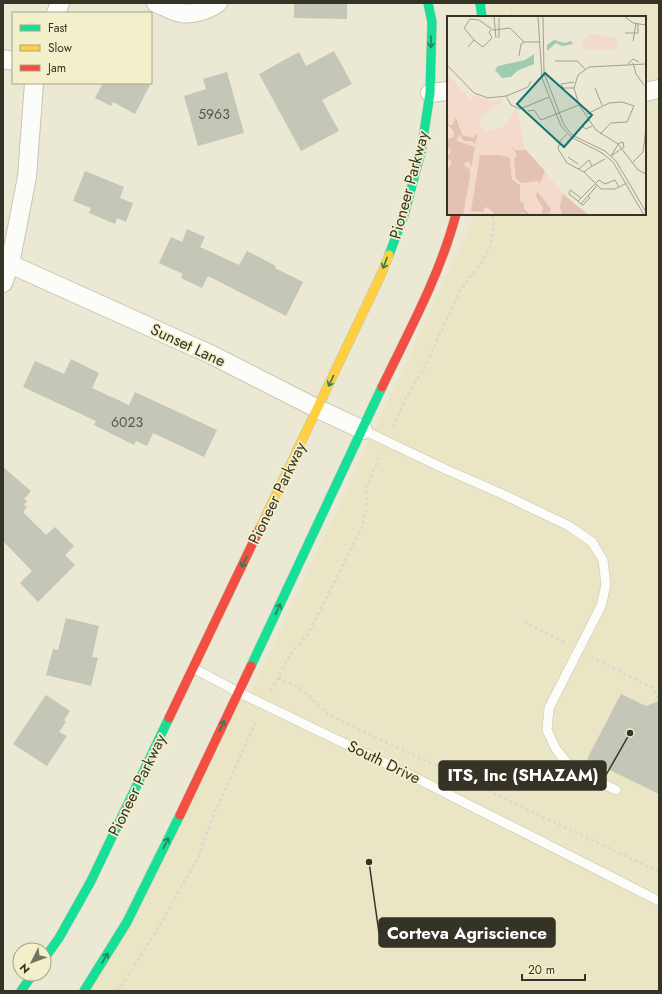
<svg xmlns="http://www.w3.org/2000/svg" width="662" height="994" font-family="Jost,sans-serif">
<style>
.built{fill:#eae5c4}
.building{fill:#c4c6b8}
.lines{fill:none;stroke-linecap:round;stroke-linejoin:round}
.lane-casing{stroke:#c8c5b6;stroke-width:10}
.street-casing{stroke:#c8c5b6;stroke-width:20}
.fast-casing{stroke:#c8c5b6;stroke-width:10}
.slow-casing{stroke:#c8c5b6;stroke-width:10}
.jam-casing{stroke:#c8c5b6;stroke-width:10}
.path{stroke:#d9d8d2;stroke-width:2.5;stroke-dasharray:3 3;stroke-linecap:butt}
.lane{stroke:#fcfcf9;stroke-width:9}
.street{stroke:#fcfcf9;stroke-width:18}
.fast{stroke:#16e098;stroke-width:9}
.slow{stroke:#ffcf43;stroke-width:9}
.jam{stroke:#f24e42;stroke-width:9}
.oneway{stroke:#278159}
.labels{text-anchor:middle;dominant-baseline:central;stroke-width:3.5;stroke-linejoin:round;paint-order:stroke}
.number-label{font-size:14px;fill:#59584a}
.street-label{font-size:16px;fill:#353325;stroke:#f4efcb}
.inset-road{fill:none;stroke:#a2a08e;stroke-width:1}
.view{fill:#0f766e;fill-opacity:0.15;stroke:#0f766e;stroke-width:2}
.inset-edge{fill:none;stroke:#353325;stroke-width:2}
.leader{fill:none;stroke:#353325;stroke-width:1.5}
.callout-dot{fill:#353325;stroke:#f4efcb;stroke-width:1.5}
.callout{fill:#353325;stroke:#353325;stroke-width:1.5}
.callout-label{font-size:17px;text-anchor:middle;font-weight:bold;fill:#fff}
</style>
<rect width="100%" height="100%" fill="#ebe8d4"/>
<!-- built -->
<polygon class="built" points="485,3 659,3 659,991 84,991 236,696 247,701 476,214 645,214 645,17 487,17"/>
<!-- building -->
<g class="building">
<polygon points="294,3 347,3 347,19 294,18"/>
<polygon points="334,51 352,84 322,100 339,131 301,151 259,74 299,52 306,66"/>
<polygon points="227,72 244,133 198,146 184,96 206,89 203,79"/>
<polygon points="103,83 151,83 135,114 113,102 111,106 95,98"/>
<polygon points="85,171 124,187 120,198 133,203 126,222 117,218 115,224 89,213 91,208 73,201"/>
<polygon points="187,229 205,237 200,247 239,265 247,251 276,266 275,268 303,282 286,316 208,276 202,288 181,278 183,274 159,263 171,237 182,242"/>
<polygon points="71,359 99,373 92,388 129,405 135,392 217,430 204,457 153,433 147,446 136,441 134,445 94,425 96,421 23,387 35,361 64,374"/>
<polygon points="3,467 31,491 24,499 27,501 24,505 27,507 23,512 46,535 55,527 74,546 65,555 75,565 38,602 20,583 32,571 3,541"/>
<polygon points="66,618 99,626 92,657 98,658 91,686 46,675 53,649 58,650"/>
<polygon points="621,694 646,706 659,701 659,794 587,759"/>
<polygon points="46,695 70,711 64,720 66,722 59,732 67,736 47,766 13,744"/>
</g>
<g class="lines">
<defs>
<g id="lane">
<polyline points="363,430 445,469 500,493 569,526 592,542 603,560 606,585 601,606 549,708 547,730 556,749 571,768 616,790"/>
<polyline points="193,668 238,692 414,777 659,901"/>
</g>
<g id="street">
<path d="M 156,3 C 164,6 173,12 181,13 C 194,15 208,10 218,3"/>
<polyline points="56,13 60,3"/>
<polyline points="3,59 13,61"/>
<polyline points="645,92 659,89"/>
<polyline points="430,93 448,91"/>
<polyline points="10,264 212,355 318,409 363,430"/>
<polyline points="3,283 10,264 27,177 34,83"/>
</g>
<g id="fast">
<polyline points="480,3 482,17"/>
<polyline points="389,255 404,215 421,152 430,93 432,22 428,3"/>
<polyline points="251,666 382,387"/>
<polyline points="44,959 59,938 91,881 169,718"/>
<polyline points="21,991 33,974"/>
<polyline points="84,991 127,922 180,815"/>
</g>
<polyline id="slow" points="260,528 381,275 389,255"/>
<g id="jam">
<path d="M 382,387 C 409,331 440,275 456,214"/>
<polyline points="169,718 260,528"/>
<polyline points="180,815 251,666"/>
</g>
</defs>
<!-- lane casing -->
<use href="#lane" class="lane-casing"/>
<!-- street casing -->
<use href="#street" class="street-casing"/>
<!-- fast casing -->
<use href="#fast" class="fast-casing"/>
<!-- slow casing -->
<use href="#slow" class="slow-casing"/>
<!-- jam casing -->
<use href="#jam" class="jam-casing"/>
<!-- path -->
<g class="path">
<polyline points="510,17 513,3"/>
<polyline points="393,427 404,401 426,365 460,290 480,265 490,248 494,226 492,214"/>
<polyline points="524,622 566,643"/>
<polyline points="591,657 653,688 659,701"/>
<polyline points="278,678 300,688 329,715 659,872"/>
<polyline points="271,691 291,653 308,634 362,527 367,506 366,487 381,454"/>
<polyline points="118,991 158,928 198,858 212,819 257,719"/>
</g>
<!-- lane -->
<use href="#lane" class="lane"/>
<!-- street -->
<use href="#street" class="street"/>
<!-- fast -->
<use href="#fast" class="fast"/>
<!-- slow -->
<use href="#slow" class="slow"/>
<!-- jam -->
<use href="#jam" class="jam"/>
</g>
<!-- one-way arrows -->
<defs><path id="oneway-shaft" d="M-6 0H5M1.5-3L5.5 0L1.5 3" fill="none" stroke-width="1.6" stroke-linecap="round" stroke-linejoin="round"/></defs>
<g class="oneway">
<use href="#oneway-shaft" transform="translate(431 42) rotate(91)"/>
<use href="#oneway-shaft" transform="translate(385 263) rotate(111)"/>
<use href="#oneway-shaft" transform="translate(331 381) rotate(115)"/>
<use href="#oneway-shaft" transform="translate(244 562) rotate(116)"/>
<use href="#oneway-shaft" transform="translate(278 609) rotate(-65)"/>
<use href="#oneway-shaft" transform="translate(222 726) rotate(-64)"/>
<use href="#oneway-shaft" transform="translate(166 843) rotate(-64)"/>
<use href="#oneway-shaft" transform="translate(105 958) rotate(-59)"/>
</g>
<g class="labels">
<!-- number labels -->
<g class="number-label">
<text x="214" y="114">5963</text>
<text x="127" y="422">6023</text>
</g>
<!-- street labels -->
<g class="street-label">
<text transform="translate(409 185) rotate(-75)">Pioneer Parkway</text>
<text transform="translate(188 345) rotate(25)">Sunset Lane</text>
<text transform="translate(277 493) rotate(-64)">Pioneer Parkway</text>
<text transform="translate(384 762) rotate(26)">South Drive</text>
<text transform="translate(137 785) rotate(-64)">Pioneer Parkway</text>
</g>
</g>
<!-- overview -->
<g transform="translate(447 16)">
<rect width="199" height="199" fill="#ebe8d4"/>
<path d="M 143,18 L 169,22 L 171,32 L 168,34 L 139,34 L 133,29 ZM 0,58 L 24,83 L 27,79 L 44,85 L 56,83 L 53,88 L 47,89 L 47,92 L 35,99 L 32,108 L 38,115 L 51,113 L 61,108 L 69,90 L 78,133 L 122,184 L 143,199 L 0,199 L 0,110 L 4,115 L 12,111 L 11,102 L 5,109 L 0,108 Z" fill="#f4dacb"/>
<path d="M 9,101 L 15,119 L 27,122 L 29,117 L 30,120 L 28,128 L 25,125 L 17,125 L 13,119 L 10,122 L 10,125 L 28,131 L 24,152 L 22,145 L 16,148 L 23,154 L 23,160 L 16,199 L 0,199 L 0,155 L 5,146 L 0,142 L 4,134 L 3,132 L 0,134 L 0,128 L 2,122 L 6,122 L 7,116 L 0,108 L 5,109 ZM 63,128 L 68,134 L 79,134 L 98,155 L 93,167 L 90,165 L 74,167 L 69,162 L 67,143 L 70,139 ZM 33,139 L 53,139 L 63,142 L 65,164 L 73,169 L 73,185 L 77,187 L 77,193 L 84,199 L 78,199 L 74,195 L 75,199 L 49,199 L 40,191 L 36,193 L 37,196 L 24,195 ZM 90,175 L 104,193 L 102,197 L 94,199 L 96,192 L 89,181 ZM 116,178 L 139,197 L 143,199 L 115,199 L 113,189 Z" fill="#e3c2b1"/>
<path d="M 107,24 L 118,27 L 124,25 L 126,28 L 115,30 L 109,27 L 100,35 L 100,29 ZM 87,38 L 87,48 L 70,55 L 64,61 L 55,62 L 48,54 L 51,50 L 78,44 Z" fill="#a0cbb3"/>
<path class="inset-road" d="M 177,0 L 186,7 L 199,9M 47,1 L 49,22M 91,1 L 95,62 L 114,110 L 124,121 L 155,137 L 166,146 L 197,199M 96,1 L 97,57 L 117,109 L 125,119 L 158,135 L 169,145 L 199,196M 178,17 L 191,17 L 191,8M 52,22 L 52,2M 27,24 L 36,31 L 45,22 L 42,16 L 44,14M 186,25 L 189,8M 21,31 L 27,24 L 17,12 L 23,3 L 32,4 L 46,14 L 63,12 L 77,26 L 93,26M 72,40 L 74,28 L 77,26M 108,45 L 130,45 L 138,53M 186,47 L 189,58 L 197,69M 181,48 L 186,43 L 192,46M 199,48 L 142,51 L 131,59 L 127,72 L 132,89 L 149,114 L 171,128 L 191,154 L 199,158M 0,49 L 27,77 L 41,82 L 59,80 L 81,71 L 84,65M 127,72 L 116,72 L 114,68 L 127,66M 148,72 L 155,89M 59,80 L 64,89 L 73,93 L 102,81M 81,95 L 87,94 L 94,104 L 132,89M 140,98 L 162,87 L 175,86 L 187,90 L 180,106 L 164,107 L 153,118M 143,104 L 137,107 L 136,111 L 139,113 L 145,110M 120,118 L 113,125 L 111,133 L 120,147 L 137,156 L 154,173 L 168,173 L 180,167M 176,126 L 177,131 L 164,140 L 172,127 ZM 121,141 L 131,148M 186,146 L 196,136 L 199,112M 145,150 L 158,143M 132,153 L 142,144 L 145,150 L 137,156M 141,180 L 143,182 L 136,189 L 134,188 L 141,180 L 146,174 L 150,169M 131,185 L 122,178 L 123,174 L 134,182M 134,188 L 131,185 L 152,164 L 158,168 L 168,164 L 172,171"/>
<path class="view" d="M 98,57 L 145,99 L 117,131 L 70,88 Z"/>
<rect width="199" height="199" class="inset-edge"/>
</g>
<!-- callouts -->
<path class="leader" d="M630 733L606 775M369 862L379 933"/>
<g class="callout-dot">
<circle cx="630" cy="733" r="4"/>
<circle cx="369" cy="862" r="4"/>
</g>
<g class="callout">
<rect x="439" y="761" width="167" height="29" rx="4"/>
<rect x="379" y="918" width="176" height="29" rx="4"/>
</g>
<g class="callout-label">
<text x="523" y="781">ITS, Inc (SHAZAM)</text>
<text x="467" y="939">Corteva Agriscience</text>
</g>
<!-- border -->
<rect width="662" height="994" fill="none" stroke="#353325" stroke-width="8"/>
<!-- legend -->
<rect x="12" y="12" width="140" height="72" fill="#f4efcb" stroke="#a8a489"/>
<rect x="20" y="25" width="20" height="6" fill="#16e098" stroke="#a8a489"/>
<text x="48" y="32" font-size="12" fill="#353325">Fast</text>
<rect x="20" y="45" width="20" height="6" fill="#ffcf43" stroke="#a8a489"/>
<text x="48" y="52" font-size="12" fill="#353325">Slow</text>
<rect x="20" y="65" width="20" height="6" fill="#f24e42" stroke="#a8a489"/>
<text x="48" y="72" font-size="12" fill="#353325">Jam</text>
<!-- north arrow -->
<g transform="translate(32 962) rotate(228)"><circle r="19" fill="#f4efcb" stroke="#a8a489"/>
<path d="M0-3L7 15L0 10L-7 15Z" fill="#757262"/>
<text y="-6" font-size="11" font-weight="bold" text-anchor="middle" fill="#353325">N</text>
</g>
<!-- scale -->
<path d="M522 974v6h63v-6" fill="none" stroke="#353325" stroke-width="2"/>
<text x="528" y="974" font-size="12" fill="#353325" stroke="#f4efcb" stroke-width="3" paint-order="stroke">20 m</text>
</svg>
